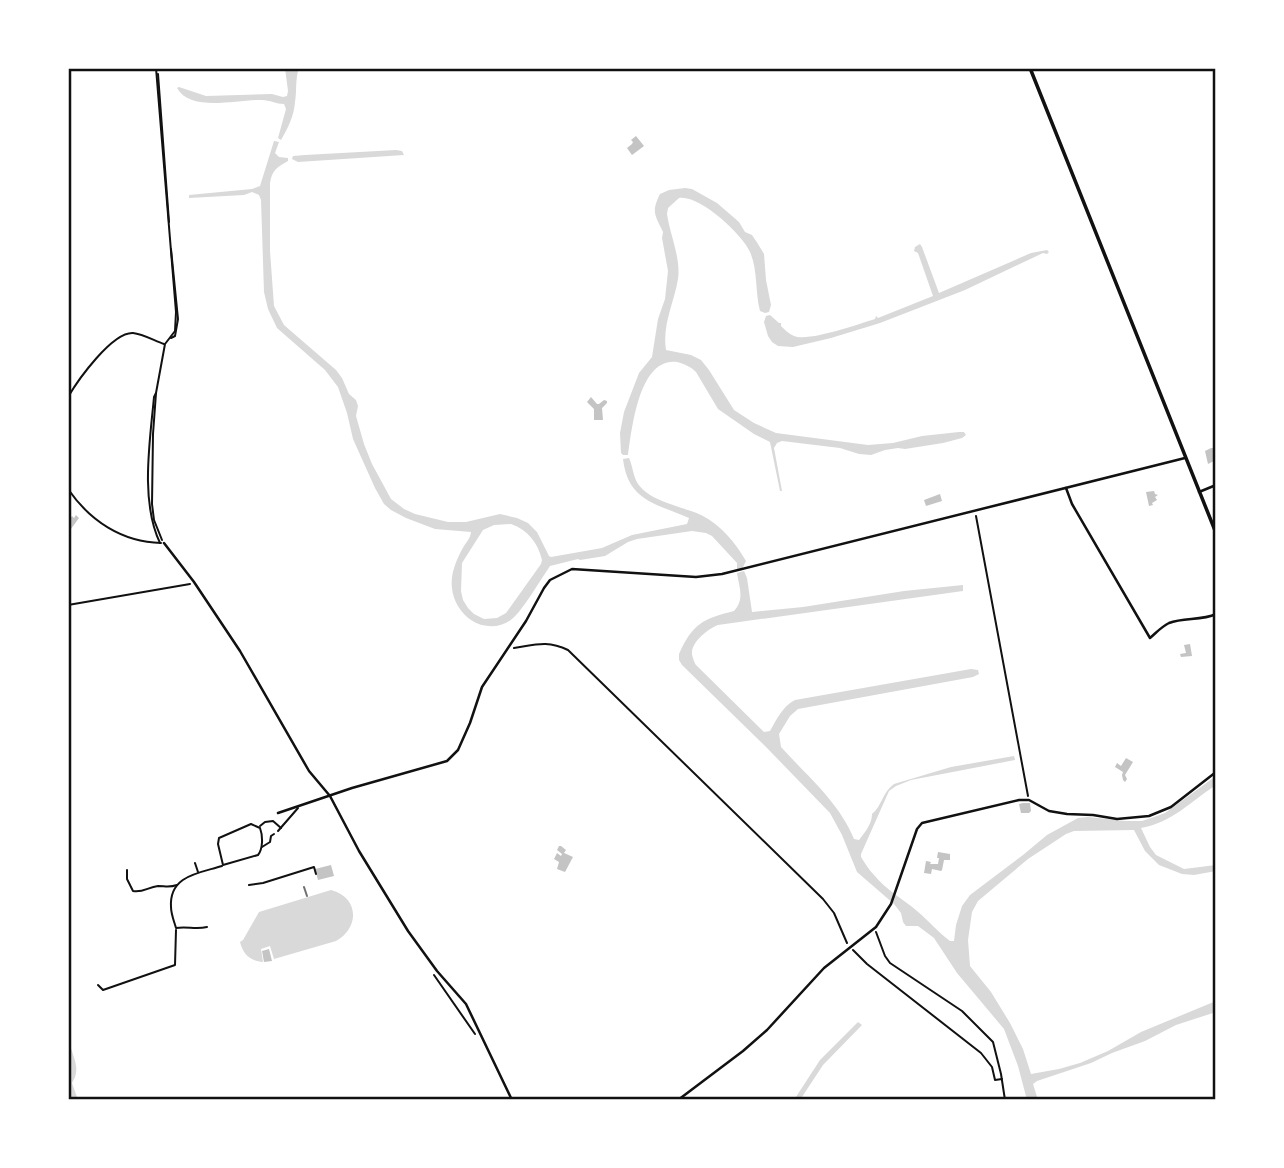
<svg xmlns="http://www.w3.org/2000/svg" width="1284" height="1168" font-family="'Golos Text',sans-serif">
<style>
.water{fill:#d9d9d9;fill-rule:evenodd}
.building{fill:#c4c4c4}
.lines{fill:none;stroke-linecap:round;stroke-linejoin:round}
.path{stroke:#111;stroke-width:2}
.pedestrian{stroke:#111;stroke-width:2}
.minor{stroke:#111;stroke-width:2.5}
.tertiary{stroke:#111;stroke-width:3.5}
.rail{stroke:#707070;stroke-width:2}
.neatline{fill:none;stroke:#111;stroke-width:2.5}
</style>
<rect width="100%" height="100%" fill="#fff"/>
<!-- water -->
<g class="water">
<path d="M 285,68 L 299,68 C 295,79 297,91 295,102 C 294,116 288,128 281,140 L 278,138 L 286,109 L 284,104 C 276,104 270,100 262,100 C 238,99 191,113 177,88 L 179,87 L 206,96 L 272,94 L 283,97 L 287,96 L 288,91 Z"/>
<path d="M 274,141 L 279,142 L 275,153 L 279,157 L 288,158 L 288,161 C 277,167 272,170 270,183 L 270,251 L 274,306 L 284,325 L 336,370 L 342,378 L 349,394 L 356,400 L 358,406 L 356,416 L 364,444 L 372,464 L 391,499 L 404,509 L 415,514 L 448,522 L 466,522 L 500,514 L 517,518 L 528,523 L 537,532 L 549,556 L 551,557 L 602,548 L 632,535 L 687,524 L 689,518 C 655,503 628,501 623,459 L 629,458 C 633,467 633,476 638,484 C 651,502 681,506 701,515 C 721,525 735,542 746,561 L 742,569 L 737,570 L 737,563 L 712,536 L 706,533 L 692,531 L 637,539 L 628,542 L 605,556 L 580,560 L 578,559 L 550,566 C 541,579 523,610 512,619 C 500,629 483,628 471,620 C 461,613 453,601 452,588 C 450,574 457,558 464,546 C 467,541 470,539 471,532 L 435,529 L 406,518 L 391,510 L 384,504 L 375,488 L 353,439 L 347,413 L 338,387 L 325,370 L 277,328 L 268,309 L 264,292 L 261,200 L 259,195 L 252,192 L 244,195 L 189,198 L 189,195 L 252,189 L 260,186 ZM 511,524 C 528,530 538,543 542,560 L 541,564 L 506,613 L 497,618 L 484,619 L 474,614 L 468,608 L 463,600 L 461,591 L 462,563 L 483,530 L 494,525 Z"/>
<polygon points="396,150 402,151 404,155 298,162 292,159 293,156 305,155"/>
<path d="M 685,188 L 692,189 L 717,203 L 739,222 L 745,232 L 752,235 L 758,244 L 764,254 L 766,280 L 771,305 L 769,312 L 765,313 L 760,311 C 755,292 758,270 750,252 C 742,234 700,195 679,198 L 668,208 L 667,214 C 670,235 681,258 678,279 C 674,303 662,325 666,350 L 691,355 L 701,360 L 709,370 L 734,410 L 754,423 L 776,433 L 868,445 L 893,443 L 922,436 L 959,432 L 964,432 L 966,435 L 962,438 L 943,443 L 905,449 L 898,448 L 885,450 L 871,455 L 859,454 L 840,448 L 782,441 L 777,443 L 774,448 L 782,491 L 780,491 L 770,442 L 754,434 L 718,409 L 696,372 C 691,367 685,364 677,362 C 639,357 632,428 628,455 L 623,455 L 621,453 L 620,433 L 624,412 L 639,373 L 652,357 L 658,319 L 665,299 L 668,271 L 662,238 L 663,232 C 655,215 651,212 660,194 L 669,190 Z"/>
<path d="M 920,244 L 922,247 L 939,293 L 1031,253 L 1047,250 L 1049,252 L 1047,254 L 1043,253 L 965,290 L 880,323 L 831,338 L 793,347 L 778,346 L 772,342 L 768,336 L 764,322 L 766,316 L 770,315 L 779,323 L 781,323 L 781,326 C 784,329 789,334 794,336 C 809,342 858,324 875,319 L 876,316 L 878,318 L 933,296 L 918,253 L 914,251 L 915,247 Z"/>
<path d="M 744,571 L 747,578 L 752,612 L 803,607 L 904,591 L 963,585 L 963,591 L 718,625 C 708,629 691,642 692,654 C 692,656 695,664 696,665 L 764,732 L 770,731 C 777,719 782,707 795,700 L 971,669 L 978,670 L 979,674 L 973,677 L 798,709 L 790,716 L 779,734 L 781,747 C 808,777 839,802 854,839 L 859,840 C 865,832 872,824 872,814 C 882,806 882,793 894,784 L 951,767 L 1014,756 L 1015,760 L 911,780 L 896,786 L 889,791 L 861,854 L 861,857 C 865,863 869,870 874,875 C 886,890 903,899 917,911 C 929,921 938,932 950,941 L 954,941 L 956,925 L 962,906 L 970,895 L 1023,855 L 1047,835 L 1078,818 L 1088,817 L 1126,821 L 1142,821 L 1154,817 L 1165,813 L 1216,776 L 1216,785 C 1190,802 1173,822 1141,828 L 1150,847 L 1156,855 L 1184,869 L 1216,865 L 1216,871 L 1194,875 L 1182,874 L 1159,865 L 1145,851 L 1134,830 L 1074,831 L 1066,834 L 1028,859 L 978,901 L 972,912 L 968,940 L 970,966 L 991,992 L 1010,1023 L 1023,1049 L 1031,1074 L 1059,1069 L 1080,1063 L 1108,1051 L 1141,1032 L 1216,1001 L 1216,1012 L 1176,1025 L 1145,1041 L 1112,1053 L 1091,1063 L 1037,1081 L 1033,1084 L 1038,1100 L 1027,1100 L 1018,1066 L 1004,1029 L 957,973 L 934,938 L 918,926 L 906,926 L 903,922 L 901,913 L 894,904 L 857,872 L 842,835 L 830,813 L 766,747 L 682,665 L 679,660 L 679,654 C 693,623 703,619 734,611 C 745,599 739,587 737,573 Z"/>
<path d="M 331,890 C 359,897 360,928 336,941 L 274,959 L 270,946 L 261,949 L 263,962 C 250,961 243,954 240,942 L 243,940 L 259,912 Z"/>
<polygon points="858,1022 862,1025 823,1065 800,1100 794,1100 820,1060"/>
<path d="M 68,1044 L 70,1045 C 74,1059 81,1070 72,1083 L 78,1100 L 68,1100 Z"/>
</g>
<!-- building -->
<g class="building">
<polygon points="636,136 644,146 632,155 627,148 632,144 633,142 631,140"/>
<polygon points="591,397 597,404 599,404 604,400 607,401 607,403 602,408 603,420 594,420 594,409 587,402"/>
<polygon points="1211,448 1214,448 1215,451 1216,453 1214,454 1216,460 1208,464 1205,451"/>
<polygon points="1154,491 1155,494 1158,495 1155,497 1157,500 1152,503 1153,505 1149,506 1146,492"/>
<polygon points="940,494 942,501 926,506 924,500"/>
<polygon points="76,515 79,518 68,533 68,521 72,516 74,518"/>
<polygon points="1190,644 1192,656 1181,657 1180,654 1186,653 1184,645"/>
<polygon points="1126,758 1133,762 1125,775 1127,779 1125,782 1123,780 1122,775 1123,772 1115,767 1117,763 1121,766"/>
<polygon points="1023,803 1030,803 1031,811 1029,813 1021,813 1019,804"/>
<polygon points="559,846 561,846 566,850 564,853 573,857 565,872 557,869 559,862 554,859 557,853 561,856 562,854 557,850"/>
<polygon points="938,852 950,854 950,860 944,860 942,870 941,871 932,869 931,874 924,873 926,861 931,862 930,864 938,864 939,858 937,858"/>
<polygon points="331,865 334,876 318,880 315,869"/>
<polygon points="269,949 272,961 264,962 262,951"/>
</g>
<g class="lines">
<!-- path -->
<g class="path">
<polyline points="156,68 176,312 175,331 165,344 156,393 153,434 152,504 154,520 162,540"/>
<polyline points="158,74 169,222"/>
<polyline points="171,338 175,336 178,319 171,249"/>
<path d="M 156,393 L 154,397 C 150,441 140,501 160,543"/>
<path d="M 68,397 C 78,380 112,332 133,333 C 143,334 155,341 164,344"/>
<path d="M 68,489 C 90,521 122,542 161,543"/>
<polyline points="976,516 1028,796"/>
<polyline points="68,605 190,584"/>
<path d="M 514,648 C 535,645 547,640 568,650 L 823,899 L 834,913 L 847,943"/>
<polyline points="876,932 885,956 890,963 962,1011 993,1042 1001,1074 1005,1100"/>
<polyline points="853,950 867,964 981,1053 992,1067 995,1080 1002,1079"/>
<polyline points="434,975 475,1034"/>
</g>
<!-- pedestrian -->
<g class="pedestrian">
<path d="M 251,824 L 260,828 C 263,836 263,849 258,855 L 223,865 L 218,844 L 219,838 Z"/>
<polyline points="260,826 265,822 273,821 281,828"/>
<polyline points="278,831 298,808"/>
<polyline points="262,847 270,842 271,836 274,834"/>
<polyline points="195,863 198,872"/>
<path d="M 127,870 L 127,879 L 133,891 C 143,893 148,887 158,886 C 165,886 169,888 177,885"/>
<polyline points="249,885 263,883 314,867 316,874"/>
<path d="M 207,927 C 195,930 188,926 176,928 C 174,921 171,914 171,907 C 169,875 200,873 222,866"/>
<polyline points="98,985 103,990 175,965 176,930"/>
</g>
<!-- minor -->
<g class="minor">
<path d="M 1066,488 L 1072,504 L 1150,638 C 1156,633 1161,627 1169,623 C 1184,617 1201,621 1216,614"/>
<polyline points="1199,492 1216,485"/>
<polyline points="164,543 194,582 240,651 309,771 330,796 359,851 408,931 437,971 466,1004 512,1100"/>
<polyline points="278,813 352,788 447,761 458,750 470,723 482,687 526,621 544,588 550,580 572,569 696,577 722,574 1185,458"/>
<polyline points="678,1100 743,1051 767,1030 824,968 876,927 891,904 917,829 922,823 1019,800 1029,800 1049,811 1067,814 1093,815 1117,819 1149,816 1171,807 1216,772"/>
</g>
<!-- tertiary -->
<polyline class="tertiary" points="1030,68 1216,533"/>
<!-- rail -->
<polyline class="rail" points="304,887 307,896"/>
</g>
<!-- border -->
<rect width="1284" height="1168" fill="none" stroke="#ffffff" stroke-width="140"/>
<rect x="70" y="70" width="1144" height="1028" class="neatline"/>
</svg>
